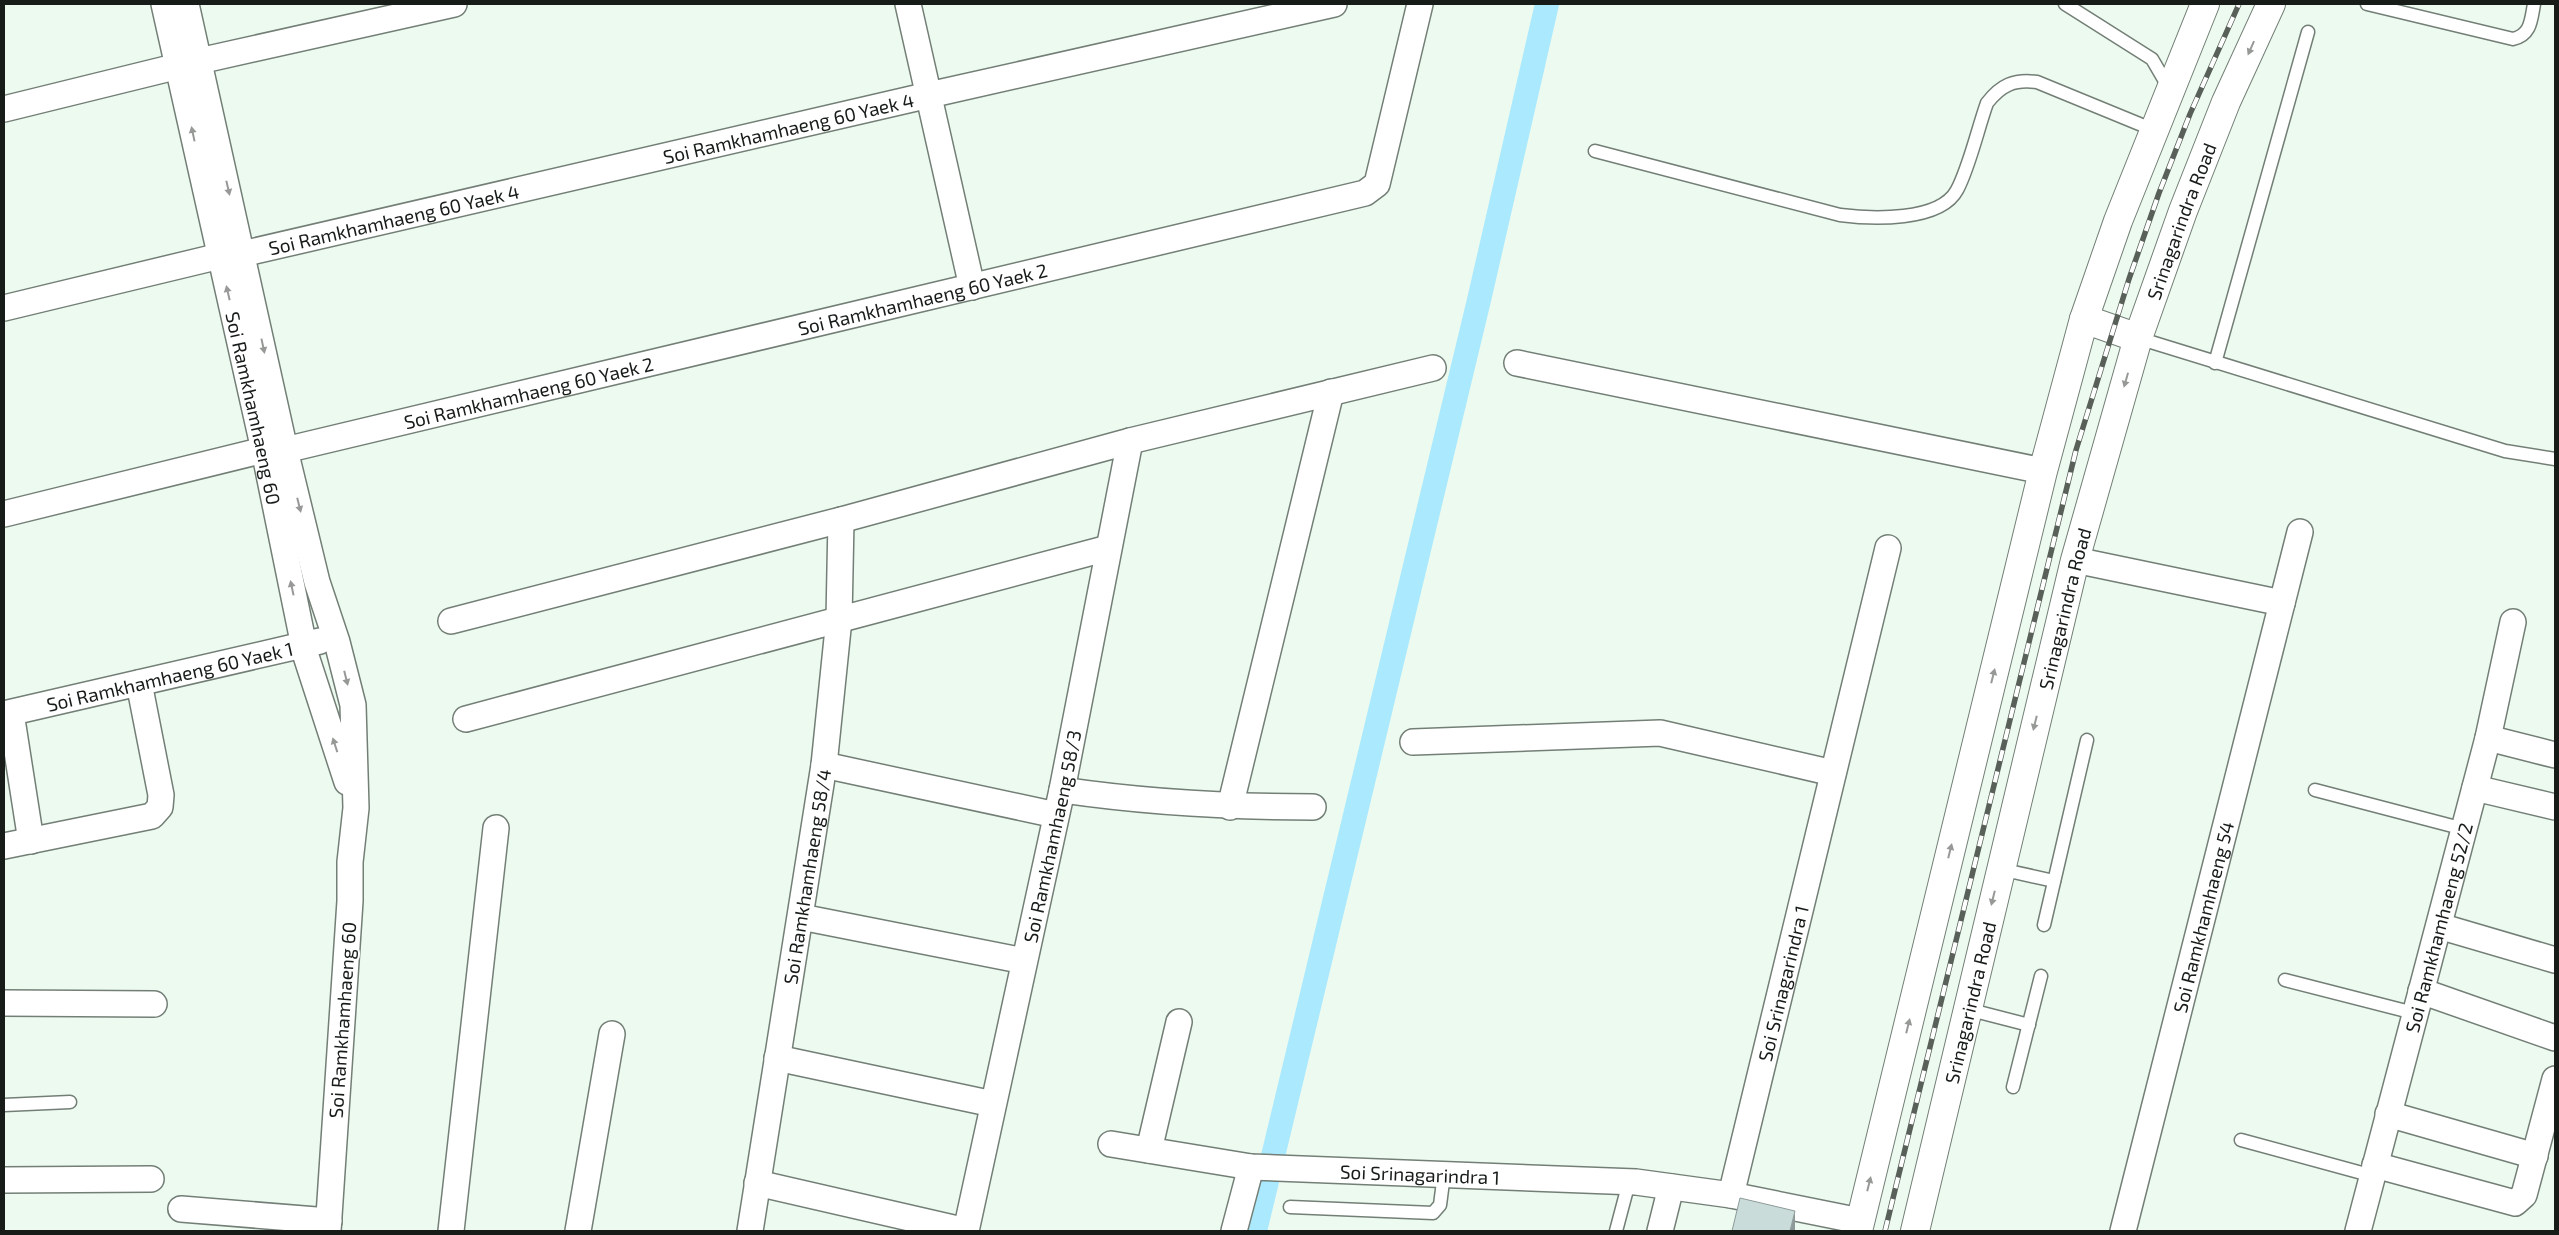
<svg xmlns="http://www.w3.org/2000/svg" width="2559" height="1235" font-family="'Exo 2',sans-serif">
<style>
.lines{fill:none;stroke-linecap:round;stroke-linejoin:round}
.canal{stroke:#abe9fe;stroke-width:24}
.service-casing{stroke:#737f76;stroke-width:15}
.minor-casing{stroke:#737f76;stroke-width:28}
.primary-casing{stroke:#737f76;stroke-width:30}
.service{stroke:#fff;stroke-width:12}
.minor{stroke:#fff;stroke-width:25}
.primary{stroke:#fff;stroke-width:28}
.rail-casing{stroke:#59605a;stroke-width:5.5}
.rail{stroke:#fff;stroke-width:4;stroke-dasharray:11;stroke-linecap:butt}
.shaded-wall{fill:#8d9a99}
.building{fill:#cadcda;stroke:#8d9a99}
.oneway{fill:#979997}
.labels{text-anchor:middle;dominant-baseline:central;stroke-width:4;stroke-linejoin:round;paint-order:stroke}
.street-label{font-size:19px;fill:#171c18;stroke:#fff}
</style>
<rect width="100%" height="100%" fill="#ecfaef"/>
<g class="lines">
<!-- canal -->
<polyline class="canal" points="1255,1231 1479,300 1547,4"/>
<defs>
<g id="service">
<polyline points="2065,4 2152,59 2169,88"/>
<path d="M 2367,4 L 2513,39 C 2531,35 2531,20 2534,4"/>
<path d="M 1595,151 L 1840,215 C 1871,219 1940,222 1957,190 C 1969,168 1978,128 1987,103 C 2001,85 2014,79 2037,82 L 2154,130"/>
<polyline points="2138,338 2505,451 2555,459"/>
<polyline points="2215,363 2308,32"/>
<polyline points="2315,790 2464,829"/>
<polyline points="2000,869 2054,881"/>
<polyline points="2044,925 2087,740"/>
<polyline points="2285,980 2414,1013"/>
<polyline points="1967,1009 2029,1025"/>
<polyline points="2013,1087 2041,976"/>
<polyline points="4,1105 70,1102"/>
<polyline points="2241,1140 2373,1176"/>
<polyline points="1290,1207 1433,1213 1440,1205 1444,1174"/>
<polyline points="1616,1231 1629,1182"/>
</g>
<g id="minor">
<path id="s1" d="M 164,4 L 264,450 L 306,656 L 347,782"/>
<polyline points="186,4 285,450 317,582 337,642 353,705 356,808 350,862 350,901 328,1231"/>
<polyline points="908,4 972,287"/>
<polyline points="4,109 199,61 454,4"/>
<path id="s2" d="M 4,308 L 220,256 L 242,254 L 929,95 L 1334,4"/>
<polyline points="1517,363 2043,471"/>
<path id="s3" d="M 4,514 L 264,450 L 285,450 L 1365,193 L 1377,184 L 1420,4"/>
<polyline points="2075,560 2282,603"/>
<polyline points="451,621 841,520 1130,441 1433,368"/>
<polyline points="11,713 31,841"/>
<path id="s4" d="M 4,714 L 320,641"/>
<polyline points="466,719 1108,548"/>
<polyline points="2488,738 2555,755"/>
<polyline points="1413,742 1660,733 1833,773"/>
<polyline points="824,765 1056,815"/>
<polyline points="2475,788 2555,807"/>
<path d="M 1062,790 C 1145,802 1228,807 1313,807"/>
<polyline points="1230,807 1331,392"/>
<polyline points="4,846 152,816 160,807 161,795 139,683"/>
<polyline points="801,917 1024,961"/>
<polyline points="2439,926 2555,960"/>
<polyline points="2421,991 2555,1038"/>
<polyline points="4,1003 154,1004"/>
<polyline points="777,1058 993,1104"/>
<polyline points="2388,1114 2535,1156"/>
<path id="s5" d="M 1111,1144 L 1251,1167 L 1636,1182 L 1731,1195 L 1860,1221"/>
<polyline points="1149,1150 1179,1022"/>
<polyline points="2375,1165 2515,1203 2524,1195 2555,1079"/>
<polyline points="4,1180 151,1179"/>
<polyline points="757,1183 966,1231"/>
<path id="s6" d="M 1731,1195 L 1888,548"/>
<polyline points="181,1209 329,1221"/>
<polyline points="451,1231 496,828"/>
<polyline points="578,1231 612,1034"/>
<path id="s7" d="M 750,1231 L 824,765 L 839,619 L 841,520"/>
<path id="s8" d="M 966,1231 L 1062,790 L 1130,441"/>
<polyline points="1234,1231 1251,1167"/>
<polyline points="1660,1231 1671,1187"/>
<path id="s9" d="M 2123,1231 L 2300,532"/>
<path id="s10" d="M 2358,1231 L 2488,738 L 2513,622"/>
</g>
<g id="primary">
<polyline points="2084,319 2138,338"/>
<polyline points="1858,1231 2043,471 2084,319 2118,221 2205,4"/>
<path id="s11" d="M 1915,1231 L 2075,560 L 2138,338 L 2183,211 L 2226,102 L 2271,4"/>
</g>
</defs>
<!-- service casing -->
<use href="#service" class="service-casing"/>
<!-- minor casing -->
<use href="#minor" class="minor-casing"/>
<!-- primary casing -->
<use href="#primary" class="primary-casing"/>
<!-- service -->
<use href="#service" class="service"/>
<!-- minor -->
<use href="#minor" class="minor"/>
<!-- primary -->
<use href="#primary" class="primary"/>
<defs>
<polyline id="rail" points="1885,1231 2076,450 2129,279 2159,193 2190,114 2239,4"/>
</defs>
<!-- rail casing -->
<use href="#rail" class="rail-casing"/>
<!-- rail -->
<use href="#rail" class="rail"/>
</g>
<!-- shaded-wall -->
<polygon class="shaded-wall" points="1795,1211 1795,1231 1790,1231"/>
<!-- building -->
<polygon class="building" points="1740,1198 1795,1211 1790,1231 1732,1231"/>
<!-- one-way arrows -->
<defs><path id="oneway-solid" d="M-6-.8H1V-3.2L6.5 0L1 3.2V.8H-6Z" transform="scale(1.25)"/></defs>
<g class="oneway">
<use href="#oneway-solid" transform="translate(2251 48) rotate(114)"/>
<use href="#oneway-solid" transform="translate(193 134) rotate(-102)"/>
<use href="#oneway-solid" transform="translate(228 188) rotate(77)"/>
<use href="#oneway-solid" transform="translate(228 293) rotate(-103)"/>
<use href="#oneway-solid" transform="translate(263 346) rotate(78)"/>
<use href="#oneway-solid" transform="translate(2126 380) rotate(106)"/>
<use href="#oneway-solid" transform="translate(299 505) rotate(76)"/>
<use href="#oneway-solid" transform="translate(292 588) rotate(-102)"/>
<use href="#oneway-solid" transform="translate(1993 676) rotate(-76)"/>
<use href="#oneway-solid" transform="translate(346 678) rotate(76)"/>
<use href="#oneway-solid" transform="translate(2035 723) rotate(104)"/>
<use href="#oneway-solid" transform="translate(335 745) rotate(-108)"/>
<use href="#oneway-solid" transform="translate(1950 851) rotate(-76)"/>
<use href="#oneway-solid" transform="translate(1993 898) rotate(104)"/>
<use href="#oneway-solid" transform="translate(1908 1026) rotate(-76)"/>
<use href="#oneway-solid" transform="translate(1869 1184) rotate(-76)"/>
</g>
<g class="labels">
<!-- street labels -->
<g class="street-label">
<text stroke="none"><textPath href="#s2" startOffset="805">Soi Ramkhamhaeng 60 Yaek 4</textPath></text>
<text stroke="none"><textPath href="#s2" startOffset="400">Soi Ramkhamhaeng 60 Yaek 4</textPath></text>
<text stroke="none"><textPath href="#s11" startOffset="1045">Srinagarindra Road</textPath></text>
<text stroke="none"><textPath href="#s3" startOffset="944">Soi Ramkhamhaeng 60 Yaek 2</textPath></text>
<text stroke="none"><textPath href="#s3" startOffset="539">Soi Ramkhamhaeng 60 Yaek 2</textPath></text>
<text stroke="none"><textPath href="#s1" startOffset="414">Soi Ramkhamhaeng 60</textPath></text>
<text stroke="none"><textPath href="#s11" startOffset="640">Srinagarindra Road</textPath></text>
<text stroke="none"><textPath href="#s4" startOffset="170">Soi Ramkhamhaeng 60 Yaek 1</textPath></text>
<text stroke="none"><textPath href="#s8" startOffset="404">Soi Ramkhamhaeng 58/3</textPath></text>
<text stroke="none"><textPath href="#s7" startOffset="359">Soi Ramkhamhaeng 58/4</textPath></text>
<text stroke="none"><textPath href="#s9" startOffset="324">Soi Ramkhamhaeng 54</textPath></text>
<text stroke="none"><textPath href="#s10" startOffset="314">Soi Ramkhamhaeng 52/2</textPath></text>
<text stroke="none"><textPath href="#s6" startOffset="218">Soi Srinagarindra 1</textPath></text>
<text stroke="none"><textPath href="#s11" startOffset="235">Srinagarindra Road</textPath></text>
<text transform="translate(342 1020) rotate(-86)">Soi Ramkhamhaeng 60</text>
<text stroke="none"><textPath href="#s5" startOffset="311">Soi Srinagarindra 1</textPath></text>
</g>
</g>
<!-- border -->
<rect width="2559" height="1235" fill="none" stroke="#171c18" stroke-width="10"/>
</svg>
